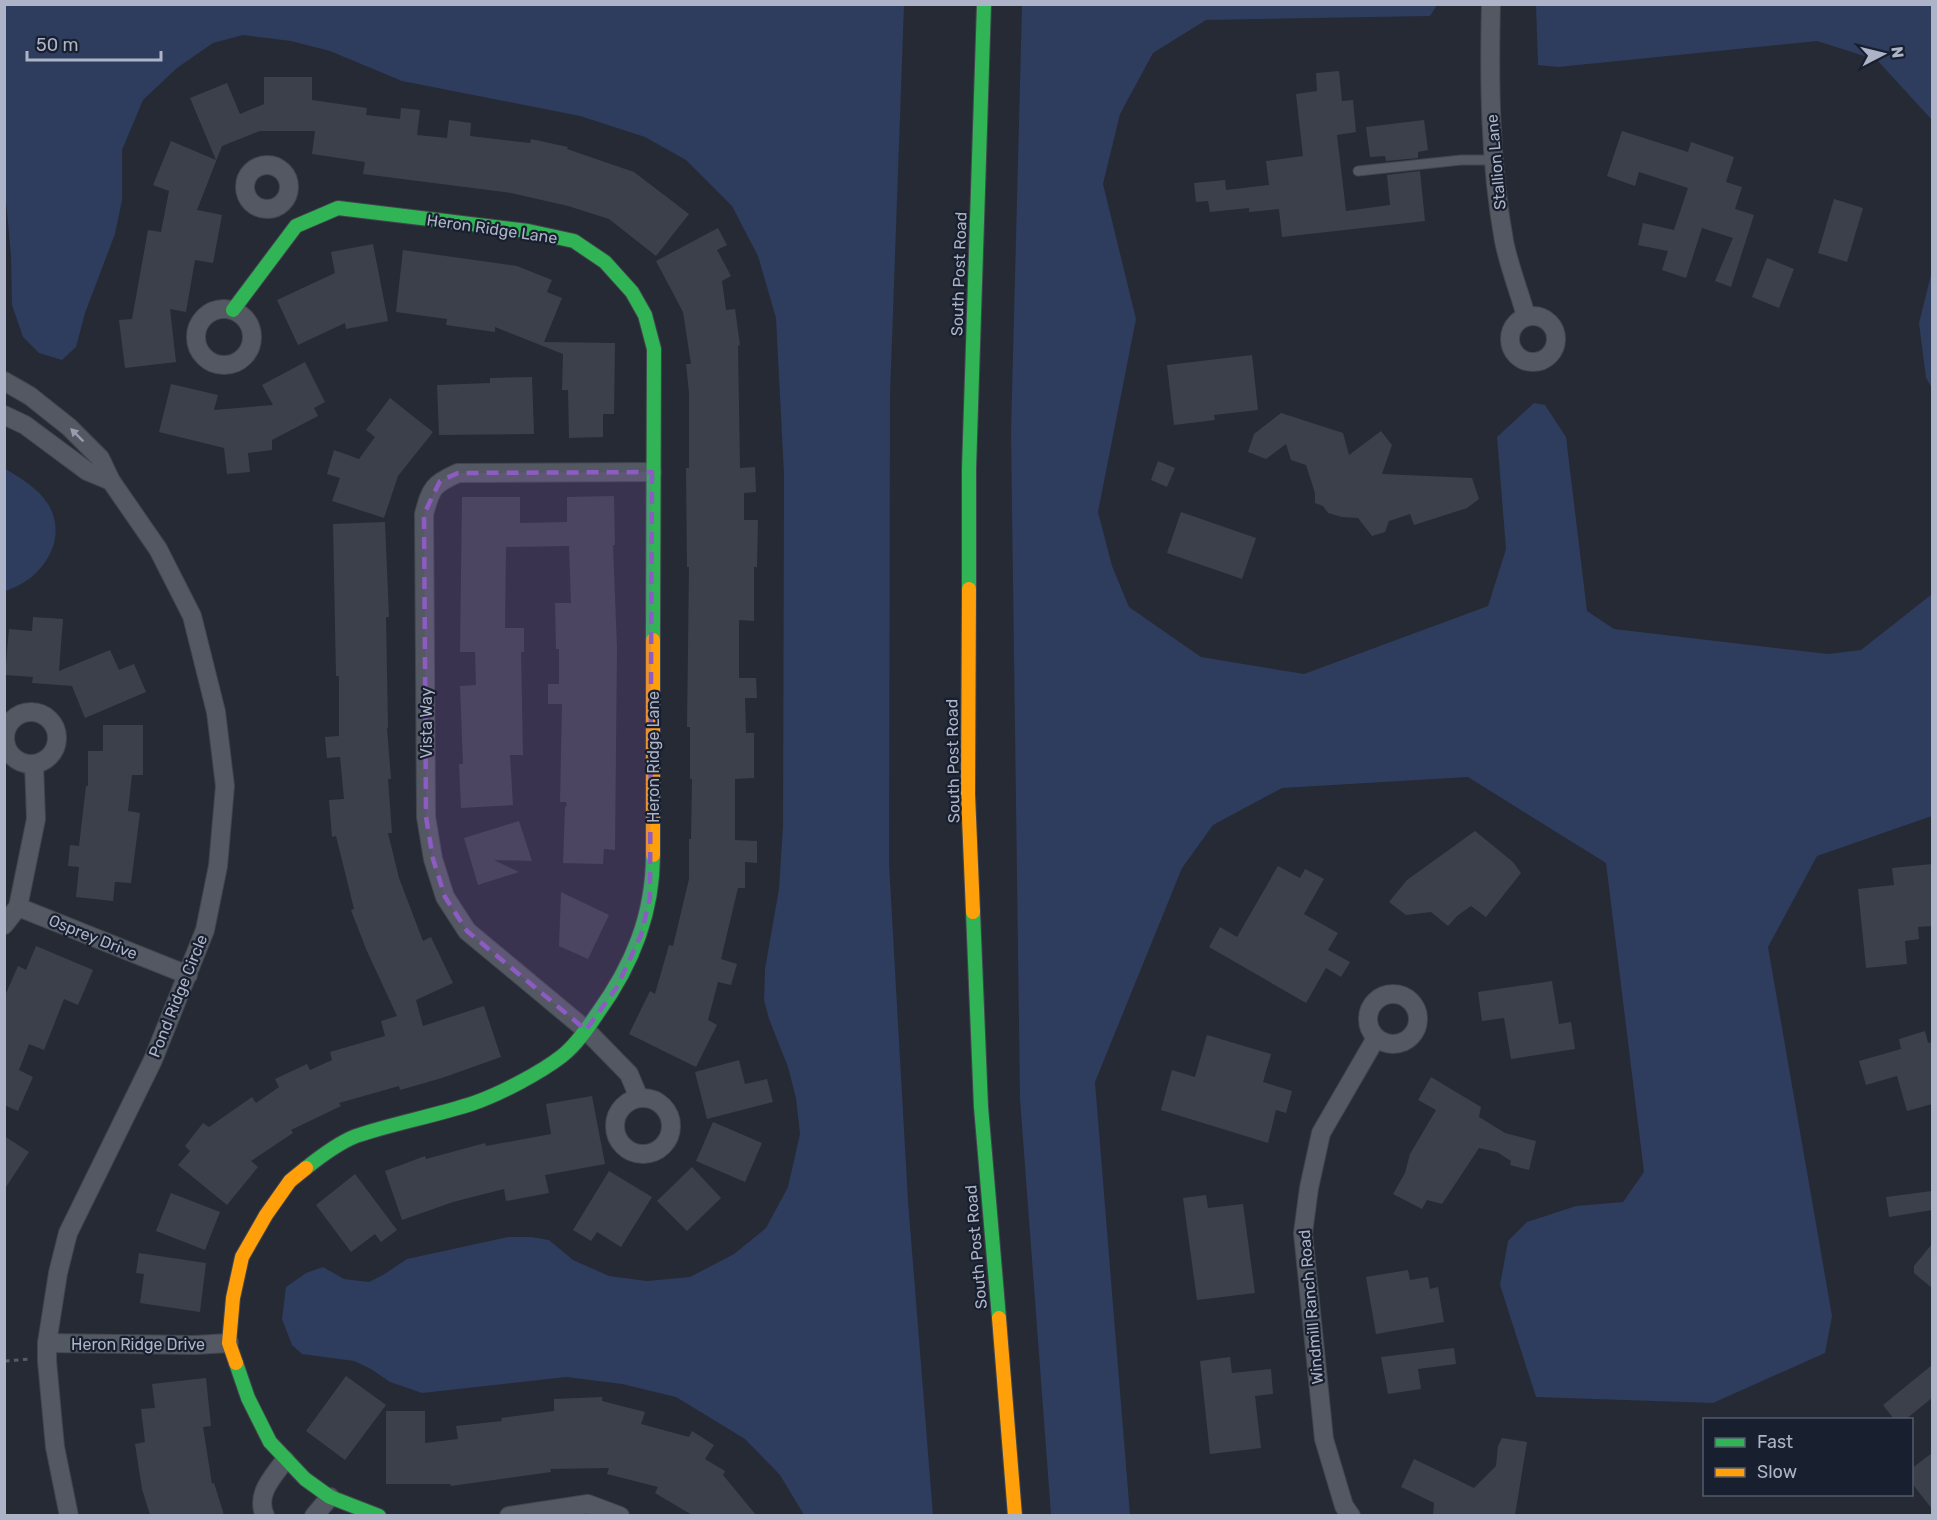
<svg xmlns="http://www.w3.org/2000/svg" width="1937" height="1520" font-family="Rubik,sans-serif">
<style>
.water{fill:#2e3c5d}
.building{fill:#3c404a}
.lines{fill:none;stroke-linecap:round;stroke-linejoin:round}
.lane-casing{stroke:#41454d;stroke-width:11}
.street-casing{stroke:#41454d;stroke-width:20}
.fast-casing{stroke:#41454d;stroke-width:16}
.slow-casing{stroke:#41454d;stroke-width:16}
.path{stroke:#585c66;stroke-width:3;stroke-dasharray:4.5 4.5;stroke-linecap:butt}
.lane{stroke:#545862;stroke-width:9}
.street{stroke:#545862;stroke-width:18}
.fast{stroke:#30b455;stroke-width:14}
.slow{stroke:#ff9f0a;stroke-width:14}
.oneway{fill:#979dae}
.marked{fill:#8c5cc2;fill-opacity:0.2;stroke:#8c5cc2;stroke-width:4.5;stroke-dasharray:12 8;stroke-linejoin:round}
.labels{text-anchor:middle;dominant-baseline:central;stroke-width:4.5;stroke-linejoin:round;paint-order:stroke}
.street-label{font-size:16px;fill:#adb4c7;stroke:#181f2f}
</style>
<rect width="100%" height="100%" fill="#252a34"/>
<!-- water -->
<g class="water">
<polygon points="553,5 564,6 585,4 904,5 890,395 889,863 908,1201 933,1515 804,1515 780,1475 745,1439 676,1397 622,1384 566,1377 422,1393 390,1382 371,1369 354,1361 302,1354 292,1345 282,1319 286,1287 306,1273 323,1267 344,1279 369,1282 383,1275 407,1259 508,1237 531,1237 549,1240 573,1260 609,1276 647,1281 690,1277 734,1254 766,1228 788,1187 800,1134 796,1098 788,1067 769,1019 764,1000 765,969 779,889 783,826 784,475 776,318 758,256 732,206 686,160 645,137 580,116 402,81 330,51 291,41 243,35 213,43 177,68 143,100 122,150 122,200 115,234 85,313 76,347 62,360 39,353 23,337 12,305 11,256 4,177 5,5"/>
<polygon points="1022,5 1437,5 1430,16 1206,20 1153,53 1120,114 1103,184 1136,319 1098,512 1112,566 1129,607 1201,657 1304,674 1488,606 1506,549 1497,437 1534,403 1545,405 1566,437 1587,611 1614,629 1828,654 1861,650 1932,594 1932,816 1817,856 1768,947 1832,1316 1825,1353 1713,1403 1536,1397 1500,1285 1508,1241 1527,1222 1576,1206 1623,1202 1644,1172 1606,863 1468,777 1282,788 1213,825 1182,868 1095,1082 1130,1515 1051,1515 1020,1099 1011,433"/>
<polygon points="1536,5 1932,5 1932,125 1932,120 1877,60 1817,41 1558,67 1538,65"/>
<polygon points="1932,271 1932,388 1926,378 1919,323"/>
<path d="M 4,468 C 20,478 38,488 48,504 C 70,540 41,581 5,591 Z"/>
</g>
<!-- building -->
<g class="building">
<polygon points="1339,71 1342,101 1353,100 1356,132 1337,135 1346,211 1390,205 1387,175 1420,171 1425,221 1282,237 1279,209 1249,212 1249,208 1210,212 1208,201 1196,202 1194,183 1225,180 1226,190 1269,185 1266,161 1303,156 1296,94 1317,91 1316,73"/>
<polygon points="264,77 312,77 312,100 367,108 366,115 400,119 401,108 420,110 417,135 447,138 449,120 471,123 470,136 530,143 531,139 568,147 567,149 634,172 689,214 656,256 609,219 568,206 511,193 363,174 365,162 312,154 315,131 260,131 222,146 197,210 222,215 213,263 195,260 186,312 170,309 176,362 125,368 119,320 132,319 148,230 161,232 169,191 153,185 171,141 216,160 190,98 227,83 240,114 264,104"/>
<polygon points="1424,120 1428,150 1418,152 1418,158 1386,161 1385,156 1370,157 1366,127"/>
<polygon points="1622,131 1688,152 1691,142 1734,157 1726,182 1742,187 1735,209 1754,215 1731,287 1715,281 1733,238 1702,228 1686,278 1662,270 1668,251 1638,245 1643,223 1674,230 1688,188 1639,172 1635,186 1607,176"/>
<polygon points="1834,199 1863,208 1847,262 1818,253"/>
<polygon points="718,228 727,245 717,250 731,276 722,281 726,310 735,309 740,345 738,346 740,468 755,467 756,492 744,493 744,520 758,520 757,567 754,567 754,621 739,620 739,678 756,678 757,698 745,698 746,733 754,733 754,778 735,779 735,840 757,841 757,863 745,862 745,888 738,888 721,959 737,964 731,985 718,982 708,1020 717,1025 696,1067 629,1034 650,991 655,994 669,945 673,946 689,879 689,839 691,839 692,779 690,779 690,727 687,727 689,567 687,567 686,468 689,468 689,393 686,364 691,364 683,312 656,261"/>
<polygon points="373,244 388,321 346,329 345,323 298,345 277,300 335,273 331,252"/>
<polygon points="403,250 517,266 552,280 547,292 562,298 544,342 615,343 614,414 603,414 603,437 569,438 568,390 562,390 563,354 495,327 495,332 446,325 447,319 396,312"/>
<polygon points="1767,258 1794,269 1779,308 1752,297"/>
<polygon points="1252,355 1258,410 1214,415 1215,420 1174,425 1167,365"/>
<polygon points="305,362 325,402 314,408 318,416 272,440 272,450 248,453 250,472 227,474 224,448 159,432 171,384 218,395 214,410 273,405 262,385"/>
<polygon points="532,377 534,434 439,435 437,385 490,383 490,378"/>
<polygon points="390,398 433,432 398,476 384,518 332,501 340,478 327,474 334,450 359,459 375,437 366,430"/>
<polygon points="1281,413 1343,433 1349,455 1381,431 1392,445 1382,474 1472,478 1479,499 1467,508 1414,525 1410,514 1389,521 1385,532 1372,536 1358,518 1342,517 1328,513 1323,506 1315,503 1315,493 1306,465 1291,460 1286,444 1266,459 1248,452 1254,434"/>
<polygon points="1158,461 1175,468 1167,487 1151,480"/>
<polygon points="614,496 615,545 613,545 617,648 615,850 604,849 603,864 563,863 565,807 567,806 566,802 560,802 562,704 548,704 548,684 559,684 559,649 556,649 555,603 571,603 569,546 506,547 505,628 524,628 524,652 521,652 523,755 510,755 513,805 461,808 459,764 463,764 460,686 476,685 475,652 460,652 462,497 520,497 520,523 567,522 567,497"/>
<polygon points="1181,512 1256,538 1242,579 1167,553"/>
<polygon points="385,522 389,617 386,617 388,728 387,728 391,779 388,779 392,833 388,833 399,878 423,941 431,937 453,983 416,1000 423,1026 484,1006 501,1057 442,1078 400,1090 399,1086 339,1103 341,1106 291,1130 293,1133 251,1161 258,1167 227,1205 178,1165 190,1151 185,1146 203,1123 209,1127 252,1097 256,1103 279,1087 275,1079 307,1064 310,1070 332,1060 330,1052 385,1036 381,1021 397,1016 366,949 351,910 354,909 336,836 332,837 329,800 344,799 340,757 327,758 325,737 339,736 339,676 336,676 333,524"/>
<polygon points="33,617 63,619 59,671 110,650 119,670 134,664 146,692 85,718 72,686 32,683 33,677 5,675 9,629 32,631"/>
<polygon points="103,725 143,725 143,775 132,775 128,811 140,813 131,883 115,882 113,901 76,897 79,867 68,866 70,845 79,846 86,786 88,786 88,751 103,751"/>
<polygon points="519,821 532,861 494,860 519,872 478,885 464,838"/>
<polygon points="1475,831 1513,862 1521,873 1486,917 1471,906 1457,916 1448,926 1431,912 1406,915 1389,902 1407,880"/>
<polygon points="1932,864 1932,926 1918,927 1919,939 1905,941 1907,964 1866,968 1858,889 1894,885 1892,868"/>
<polygon points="1278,866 1300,878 1305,869 1324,879 1304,914 1338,933 1328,950 1350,962 1341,977 1326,968 1306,1003 1209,947 1220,927 1237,937"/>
<polygon points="561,892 609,915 588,959 559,946"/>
<polygon points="36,946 93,970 78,1005 64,999 44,1050 29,1044 19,1070 33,1077 18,1111 4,1105 4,998 18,966 26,970"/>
<polygon points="1552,981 1559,1024 1571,1022 1575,1049 1511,1059 1504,1018 1482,1021 1478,992"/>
<polygon points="1925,1031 1928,1043 1932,1042 1932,1104 1907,1111 1897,1076 1866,1085 1859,1061 1901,1049 1899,1039"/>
<polygon points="1207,1035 1271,1054 1263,1082 1292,1091 1286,1113 1276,1110 1268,1143 1161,1110 1172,1070 1195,1077"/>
<polygon points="739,1060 745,1084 767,1079 773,1102 707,1119 695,1072"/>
<polygon points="1431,1077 1481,1107 1479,1117 1505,1133 1536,1141 1529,1170 1510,1165 1511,1161 1497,1152 1479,1148 1442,1204 1427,1200 1422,1209 1393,1194 1405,1173 1410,1154 1436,1110 1418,1100"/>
<polygon points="592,1096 605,1164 545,1175 549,1193 506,1201 504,1189 453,1202 402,1220 385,1171 425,1156 426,1159 485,1143 486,1146 551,1134 546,1104"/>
<polygon points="713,1122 762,1143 745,1182 696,1161"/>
<polygon points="4,1136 29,1152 4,1190"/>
<polygon points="692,1167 721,1198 687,1231 657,1201"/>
<polygon points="609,1171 652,1197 621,1247 597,1232 591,1241 573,1230"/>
<polygon points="355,1174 397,1230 381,1242 375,1234 351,1252 316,1205"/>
<polygon points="1932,1191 1932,1210 1889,1217 1886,1197"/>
<polygon points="171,1193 220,1212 205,1250 156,1231"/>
<polygon points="1206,1195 1208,1208 1243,1204 1255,1293 1197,1300 1183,1198"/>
<polygon points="1932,1244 1932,1288 1914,1273 1914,1266"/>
<polygon points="139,1253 206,1263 200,1312 140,1303 144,1274 136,1273"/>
<polygon points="1408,1270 1410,1280 1428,1277 1430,1289 1438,1287 1444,1322 1376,1334 1366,1277"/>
<polygon points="1454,1348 1456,1364 1418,1369 1421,1389 1388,1394 1381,1357"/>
<polygon points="1230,1357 1232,1373 1271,1369 1273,1394 1255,1396 1261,1448 1210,1454 1200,1361"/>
<polygon points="1932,1365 1932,1398 1906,1419 1894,1419 1883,1405"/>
<polygon points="346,1376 386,1405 345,1460 306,1431"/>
<polygon points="206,1378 211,1426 203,1427 212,1484 214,1483 224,1515 150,1515 142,1489 135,1444 145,1442 141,1409 155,1408 152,1384"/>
<polygon points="602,1397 602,1401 645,1412 641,1424 689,1437 692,1431 714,1445 705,1459 725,1471 723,1475 756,1515 692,1515 655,1493 658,1487 607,1474 609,1468 550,1469 551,1472 451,1486 450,1484 386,1484 386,1411 425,1411 425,1443 458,1439 456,1426 502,1421 501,1418 554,1411 554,1399"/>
<polygon points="1502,1438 1527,1442 1515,1515 1433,1515 1434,1503 1401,1487 1414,1459 1474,1488 1496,1466 1498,1446"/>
<polygon points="1932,1453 1932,1509 1911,1482 1911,1469"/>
</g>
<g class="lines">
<defs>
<polyline id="lane" points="1358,171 1461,160 1493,160"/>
<g id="street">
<path d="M 1491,4 C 1489,84 1490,163 1504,241 C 1509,266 1519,291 1526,316"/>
<circle cx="267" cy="187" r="22"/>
<circle cx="224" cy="337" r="28"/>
<circle cx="1533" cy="339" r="23"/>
<polyline points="4,381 30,396 69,427 100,458 111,481 158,549 192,616 216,712 225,786 218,866 205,930 153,1060 68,1233 58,1273 47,1343 47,1361 55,1447 69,1516"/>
<polyline points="4,415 25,425 87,471 111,481"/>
<circle cx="31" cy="738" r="26"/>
<polyline points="18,907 188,975"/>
<polyline points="4,925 18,907 36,819 34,764"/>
<circle cx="1393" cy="1019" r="25"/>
<path d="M 639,1098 L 629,1074 L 586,1030 L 467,931 L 445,897 L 433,859 L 426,817 L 424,514 C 431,488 433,484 458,473 L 652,472"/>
<circle cx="643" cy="1126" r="28"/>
<polyline points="47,1343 195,1345 229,1343"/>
<path d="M 265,1516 C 255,1494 273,1477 285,1460"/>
<polyline points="314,1516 330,1497"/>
<polyline points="509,1516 588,1504 620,1516"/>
<polyline points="1351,1516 1344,1506 1324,1439 1303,1233 1309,1188 1321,1133 1376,1038"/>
</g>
<g id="fast">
<polyline points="233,310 296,226 338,208 528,231 574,241 605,262 632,292 645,315 654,349 653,640"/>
<polyline points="969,589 969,469 984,4"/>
<polyline points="973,912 981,1107 999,1318"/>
<path d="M 306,1168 C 321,1156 338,1143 356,1136 C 394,1123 435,1116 474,1103 C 500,1094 540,1073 562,1056 C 576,1045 587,1029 597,1014 C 632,966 653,915 653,855"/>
<polyline points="236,1363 248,1398 270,1442 305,1479 330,1497 379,1516"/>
</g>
<g id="slow">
<polyline points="969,589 968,794 973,912"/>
<polyline points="653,855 653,640"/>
<polyline points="999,1318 1015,1516"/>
<polyline points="236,1363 229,1343 233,1298 242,1257 266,1215 290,1181 306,1168"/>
</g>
</defs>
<!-- lane casing -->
<use href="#lane" class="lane-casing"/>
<!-- street casing -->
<use href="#street" class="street-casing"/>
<!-- fast casing -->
<use href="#fast" class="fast-casing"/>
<!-- slow casing -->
<use href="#slow" class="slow-casing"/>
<!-- path -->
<polyline class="path" points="5,1361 30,1359"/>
<!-- lane -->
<use href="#lane" class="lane"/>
<!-- street -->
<use href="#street" class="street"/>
<!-- fast -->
<use href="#fast" class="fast"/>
<!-- slow -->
<use href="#slow" class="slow"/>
</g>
<!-- one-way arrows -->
<defs><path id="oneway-solid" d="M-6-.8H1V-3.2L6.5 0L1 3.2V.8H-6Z" transform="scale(1.5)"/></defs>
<use class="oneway" href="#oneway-solid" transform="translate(77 435) rotate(-135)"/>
<!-- marked area -->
<path class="marked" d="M 652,472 L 650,898 L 641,935 L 617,987 L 586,1030 L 467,931 L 445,897 L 433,859 L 426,817 L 424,514 L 440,481 L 458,473 Z"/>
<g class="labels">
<!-- street labels -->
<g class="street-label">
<text transform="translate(1496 162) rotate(-95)">Stallion Lane</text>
<text transform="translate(492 229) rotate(8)">Heron Ridge Lane</text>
<text transform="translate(959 274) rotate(-88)">South Post Road</text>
<text transform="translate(426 723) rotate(-90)">Vista Way</text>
<text transform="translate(653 757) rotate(-90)">Heron Ridge Lane</text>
<text transform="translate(953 761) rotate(-91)">South Post Road</text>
<text transform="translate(93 937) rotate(22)">Osprey Drive</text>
<text transform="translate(178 996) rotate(-68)">Pond Ridge Circle</text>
<text transform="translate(976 1247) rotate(-95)">South Post Road</text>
<text transform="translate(1311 1307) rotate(-95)">Windmill Ranch Road</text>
<text x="138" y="1344">Heron Ridge Drive</text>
</g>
</g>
<!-- border -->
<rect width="1937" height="1520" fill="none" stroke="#adb4c7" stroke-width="12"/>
<!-- legend -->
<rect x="1703" y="1418" width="210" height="78" fill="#181f2f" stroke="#545b6c" stroke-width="1.5"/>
<rect x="1715" y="1438" width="30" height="9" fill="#30b455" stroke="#545b6c" stroke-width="1.5"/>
<text x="1757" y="1448" font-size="18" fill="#adb4c7">Fast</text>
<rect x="1715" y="1468" width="30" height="9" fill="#ff9f0a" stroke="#545b6c" stroke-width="1.5"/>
<text x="1757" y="1478" font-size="18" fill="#adb4c7">Slow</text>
<!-- north arrow -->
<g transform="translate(1883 54) rotate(83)" stroke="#181f2f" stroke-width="4.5" paint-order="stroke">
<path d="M0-4.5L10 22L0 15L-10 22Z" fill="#adb4c7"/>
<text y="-9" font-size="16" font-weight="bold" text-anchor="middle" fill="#adb4c7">N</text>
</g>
<!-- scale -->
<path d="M27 51v9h134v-9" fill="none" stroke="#adb4c7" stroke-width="3"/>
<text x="36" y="51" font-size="18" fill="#adb4c7" stroke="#181f2f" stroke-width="4.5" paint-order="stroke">50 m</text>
</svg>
